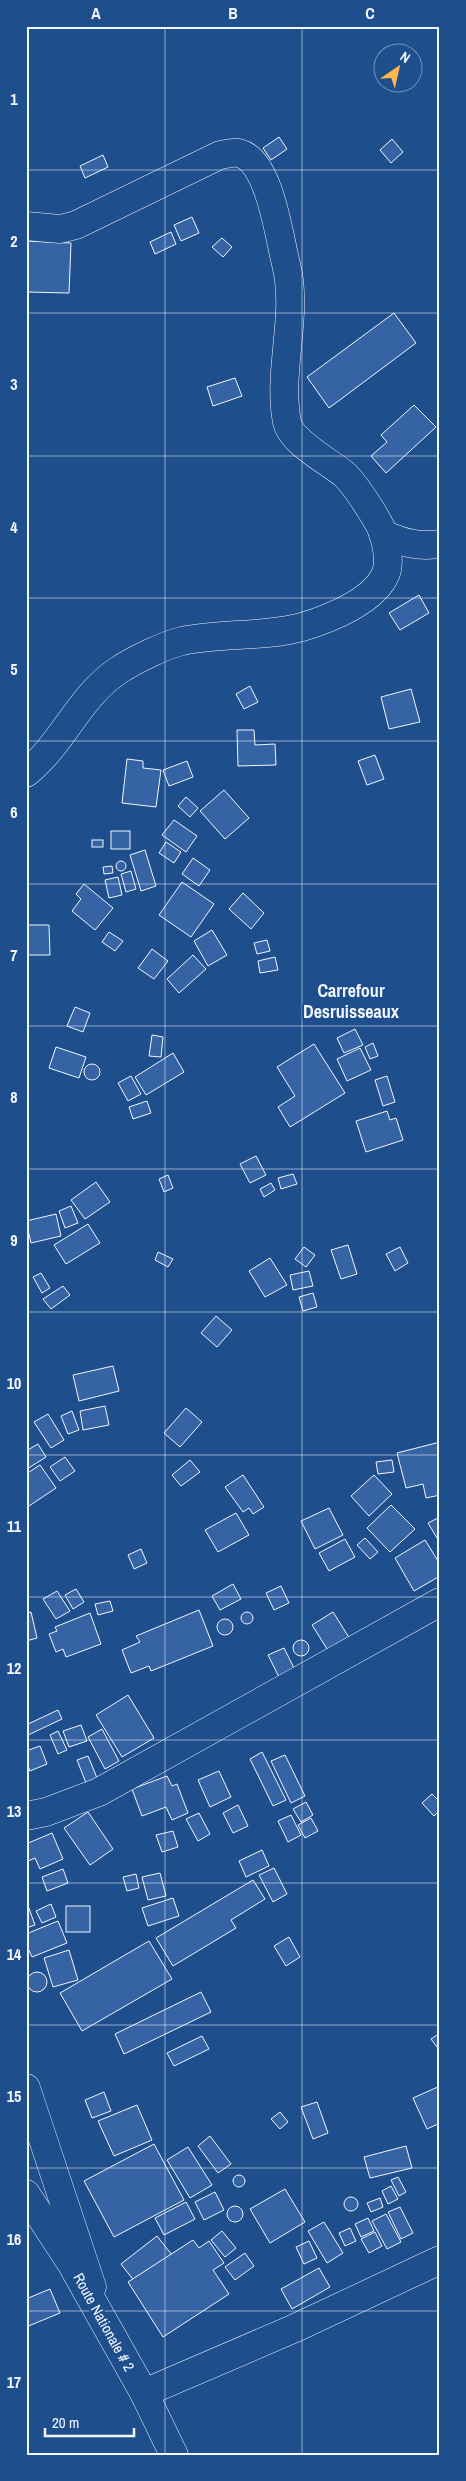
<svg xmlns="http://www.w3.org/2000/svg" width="466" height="2481" font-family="'Archivo Narrow',sans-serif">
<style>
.building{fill:#3563a3;stroke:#f2f6ff}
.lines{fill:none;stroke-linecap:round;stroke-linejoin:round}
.minor-casing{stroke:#f2f6ff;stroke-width:29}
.major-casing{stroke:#f2f6ff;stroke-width:29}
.minor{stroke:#1f4e8c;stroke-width:28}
.major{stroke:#1f4e8c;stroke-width:28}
.grid{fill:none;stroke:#f2f6ff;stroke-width:1;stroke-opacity:0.55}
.labels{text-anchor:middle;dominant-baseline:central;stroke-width:4;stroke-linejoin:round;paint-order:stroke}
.street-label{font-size:15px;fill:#f2f6ff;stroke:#1f4e8c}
.quarter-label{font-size:18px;font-weight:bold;fill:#f2f6ff;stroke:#1f4e8c}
.neatline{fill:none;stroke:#f2f6ff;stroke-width:2}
.grid-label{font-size:16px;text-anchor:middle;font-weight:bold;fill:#f2f6ff}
</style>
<rect width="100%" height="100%" fill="#1f4e8c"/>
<!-- building -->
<g class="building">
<polygon points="279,137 287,149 271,160 263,148"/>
<polygon points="392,139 403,152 391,163 380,150"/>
<polygon points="103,155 108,167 85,178 80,166"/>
<polygon points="192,217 199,233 181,241 174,225"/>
<polygon points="171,232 176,244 155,254 150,242"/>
<polygon points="222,238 232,247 223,257 212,247"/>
<polygon points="26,241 71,243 69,293 26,292"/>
<polygon points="394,313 416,343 329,408 307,377"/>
<polygon points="235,378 242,396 213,406 207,387"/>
<polygon points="414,405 436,427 386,473 371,456 387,442 381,435"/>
<polygon points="419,595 429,613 400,630 389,613"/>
<polygon points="250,686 258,702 244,709 236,694"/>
<polygon points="411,689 420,722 389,729 381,697"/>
<polygon points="237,730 254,730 255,745 275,744 276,765 238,766"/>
<polygon points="375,755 384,779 367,785 358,761"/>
<polygon points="127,759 143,761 143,768 161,770 156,807 122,803"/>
<polygon points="187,761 193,777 169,786 163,770"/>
<polygon points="224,790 249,818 225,839 200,811"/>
<polygon points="186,797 198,808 190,817 178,806"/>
<polygon points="174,820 197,836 186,852 162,835"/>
<rect x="111" y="831" width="19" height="18"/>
<rect x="92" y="840" width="11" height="7"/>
<polygon points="166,842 181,852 174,863 159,853"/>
<polygon points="145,850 156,886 141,891 130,855"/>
<polygon points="193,858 210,870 199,886 182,874"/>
<circle cx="121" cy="866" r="5"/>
<polygon points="112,866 113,873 104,874 103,867"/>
<polygon points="131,871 136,889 126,892 121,874"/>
<polygon points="118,877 122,895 109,898 105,880"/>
<polygon points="182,882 214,904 191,937 159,915"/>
<polygon points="84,884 113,908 95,930 72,911 81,899 76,894"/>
<polygon points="243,893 264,913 251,929 229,909"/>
<polygon points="26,925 49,925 50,955 26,955"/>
<polygon points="212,930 227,955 208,966 194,941"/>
<polygon points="109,932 123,941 115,951 102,942"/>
<polygon points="267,940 270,951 257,954 254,943"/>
<polygon points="152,949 168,961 154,979 138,968"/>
<polygon points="193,955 206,969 179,993 167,979"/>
<polygon points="275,957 278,970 260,973 258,961"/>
<polygon points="75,1007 90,1013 83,1032 67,1026"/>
<polygon points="355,1029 363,1045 344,1053 337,1038"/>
<polygon points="152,1035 163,1037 161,1057 149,1056"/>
<polygon points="373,1043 378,1056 370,1059 365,1047"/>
<polygon points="314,1044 345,1093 290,1127 278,1107 295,1096 277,1067"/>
<polygon points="56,1047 86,1057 79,1078 49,1068"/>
<polygon points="360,1048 371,1070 347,1081 337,1059"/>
<polygon points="173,1053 184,1072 146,1095 135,1077"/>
<circle cx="92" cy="1072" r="8"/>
<polygon points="131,1076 141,1094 128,1101 118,1083"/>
<polygon points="387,1076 395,1102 383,1106 375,1080"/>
<polygon points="147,1101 151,1113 133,1119 129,1107"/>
<polygon points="387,1111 390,1120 396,1118 403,1140 366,1152 356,1121"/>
<polygon points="256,1156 266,1175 250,1183 240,1164"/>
<polygon points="293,1174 297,1184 281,1189 278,1178"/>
<polygon points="168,1175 173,1188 164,1192 159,1179"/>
<polygon points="96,1182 110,1202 85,1219 71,1200"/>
<polygon points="271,1183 275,1190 264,1197 260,1189"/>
<polygon points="71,1206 78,1223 65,1228 59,1211"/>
<polygon points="56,1214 61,1236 31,1243 26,1221"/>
<polygon points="88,1224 100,1243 66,1264 54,1245"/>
<polygon points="348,1245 357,1274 341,1279 331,1250"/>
<polygon points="304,1247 315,1255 306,1267 295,1259"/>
<polygon points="400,1247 408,1263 395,1271 386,1254"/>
<polygon points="158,1252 173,1259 168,1267 155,1260"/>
<polygon points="270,1258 287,1285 265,1297 249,1271"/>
<polygon points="309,1271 313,1286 293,1290 290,1275"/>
<polygon points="41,1273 50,1288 42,1293 33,1277"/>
<polygon points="63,1286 70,1295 51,1309 43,1299"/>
<polygon points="313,1293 317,1307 303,1311 299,1297"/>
<polygon points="216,1316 232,1330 217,1347 201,1333"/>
<polygon points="113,1366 119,1391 79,1401 73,1375"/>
<polygon points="105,1406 109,1425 83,1430 80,1411"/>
<polygon points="186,1408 202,1422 180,1447 164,1433"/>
<polygon points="72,1411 79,1430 68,1434 61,1416"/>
<polygon points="48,1414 64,1440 51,1448 34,1422"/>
<polygon points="440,1442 440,1495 426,1498 423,1484 406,1488 397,1453"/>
<polygon points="38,1444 46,1457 27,1469 26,1451"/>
<polygon points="65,1457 75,1471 60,1481 50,1467"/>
<polygon points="190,1460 200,1472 181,1486 172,1475"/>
<polygon points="392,1460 394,1472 378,1474 376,1462"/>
<polygon points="40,1465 56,1488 29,1506 26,1502 26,1474"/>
<polygon points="243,1475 264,1507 253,1514 249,1508 243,1512 225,1487"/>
<polygon points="374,1475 392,1494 369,1516 351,1496"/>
<polygon points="391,1505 415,1529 390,1552 367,1528"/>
<polygon points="329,1508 343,1535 315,1549 301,1521"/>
<polygon points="236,1513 249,1535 218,1552 205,1530"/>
<polygon points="440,1517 440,1537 437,1538 428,1523"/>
<polygon points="365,1538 378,1552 370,1559 357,1545"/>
<polygon points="345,1539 355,1557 329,1571 319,1553"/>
<polygon points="425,1540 440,1564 440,1576 414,1591 395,1558"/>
<polygon points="141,1549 147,1563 134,1569 128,1555"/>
<polygon points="233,1584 241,1599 220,1610 212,1596"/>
<polygon points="281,1586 289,1603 274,1610 266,1593"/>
<polygon points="76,1589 84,1602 73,1609 65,1595"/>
<polygon points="57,1591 70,1611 56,1619 43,1599"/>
<polygon points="110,1601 113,1611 98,1615 95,1604"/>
<polygon points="199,1610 213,1646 151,1671 149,1666 131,1673 122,1650 140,1642 136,1636"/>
<circle cx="247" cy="1618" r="6"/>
<polygon points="31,1612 37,1638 26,1641 26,1613"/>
<polygon points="333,1612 350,1639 329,1652 312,1625"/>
<polygon points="90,1613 101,1644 66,1657 63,1649 56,1652 49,1634 57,1631 55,1627"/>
<circle cx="225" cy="1627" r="8"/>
<circle cx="301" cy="1648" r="8"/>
<polygon points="284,1648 295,1670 279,1677 268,1655"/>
<polygon points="128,1695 154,1738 122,1757 96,1715"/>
<polygon points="58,1710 62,1719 26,1736 26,1725"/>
<polygon points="81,1725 87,1741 69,1747 63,1731"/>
<polygon points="102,1729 119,1761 105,1769 88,1737"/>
<polygon points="58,1731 67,1750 58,1754 50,1735"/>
<polygon points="40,1746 47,1764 30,1771 26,1761 26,1751"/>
<polygon points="262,1752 286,1800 273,1806 250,1759"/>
<polygon points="285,1755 305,1796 291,1803 271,1761"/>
<polygon points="88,1756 97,1778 86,1783 77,1760"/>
<polygon points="219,1771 231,1797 210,1807 198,1780"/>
<polygon points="167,1776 172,1786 177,1784 188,1813 172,1820 166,1807 142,1816 132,1789"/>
<polygon points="432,1794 440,1802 440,1810 434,1816 422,1803"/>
<polygon points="306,1802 313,1815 301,1822 293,1809"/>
<polygon points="238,1805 248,1826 233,1833 223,1813"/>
<polygon points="88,1812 113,1849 90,1865 64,1828"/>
<polygon points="199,1813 210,1834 198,1841 186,1819"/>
<polygon points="291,1815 301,1835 288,1842 278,1821"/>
<polygon points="311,1818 318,1831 305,1838 298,1825"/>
<polygon points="173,1831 178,1847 162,1852 156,1835"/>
<polygon points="52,1833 63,1859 40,1869 35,1858 26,1862 26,1844"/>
<polygon points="262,1850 269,1866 246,1877 239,1861"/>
<polygon points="274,1868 287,1894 273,1902 259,1875"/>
<polygon points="63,1869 68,1883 47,1891 42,1877"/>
<polygon points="160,1873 166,1896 148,1900 142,1877"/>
<polygon points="136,1874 139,1888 127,1891 123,1877"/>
<polygon points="253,1880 265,1899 231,1920 236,1928 173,1966 156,1938"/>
<polygon points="173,1898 179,1916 148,1926 142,1908"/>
<polygon points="27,1903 35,1925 26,1928 26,1904"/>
<polygon points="51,1904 56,1917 42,1923 36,1911"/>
<rect x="66" y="1906" width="24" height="26"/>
<polygon points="58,1921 67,1943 32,1957 26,1944 26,1934"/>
<polygon points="289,1937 300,1957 286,1966 274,1946"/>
<polygon points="149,1941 172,1979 82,2031 60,1993"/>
<polygon points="69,1950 78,1980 53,1987 44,1958"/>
<circle cx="37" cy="1982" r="10"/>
<polygon points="201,1992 211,2012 124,2054 115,2034"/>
<polygon points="440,2033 440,2051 431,2039"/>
<polygon points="202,2036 209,2049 174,2066 167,2053"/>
<polygon points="440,2086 440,2123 427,2129 413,2098"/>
<polygon points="104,2092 111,2111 92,2118 85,2100"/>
<polygon points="317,2102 328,2133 313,2139 301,2107"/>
<polygon points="137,2105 152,2140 114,2156 98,2121"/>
<polygon points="280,2112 288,2122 280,2129 271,2119"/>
<polygon points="210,2136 231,2164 218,2173 198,2146"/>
<polygon points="154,2144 184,2200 114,2237 84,2181"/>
<polygon points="406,2146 412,2168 370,2178 364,2157"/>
<polygon points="188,2147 212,2185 190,2198 167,2160"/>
<circle cx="239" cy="2181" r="6"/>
<polygon points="398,2177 406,2192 399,2196 391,2180"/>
<polygon points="391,2186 398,2199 388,2204 382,2191"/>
<polygon points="285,2189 305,2222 270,2243 250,2209"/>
<polygon points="215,2192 224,2210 204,2220 195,2202"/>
<circle cx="351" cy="2204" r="7"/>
<polygon points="380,2198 383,2207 371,2212 367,2203"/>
<polygon points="186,2202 195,2219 164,2235 155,2218"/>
<circle cx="235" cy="2214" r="8"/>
<polygon points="400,2207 413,2233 401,2239 388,2212"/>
<polygon points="386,2214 401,2242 387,2249 372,2221"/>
<polygon points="368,2218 374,2231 361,2237 355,2224"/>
<polygon points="324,2222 343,2253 327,2263 308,2231"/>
<polygon points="350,2228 356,2241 345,2246 339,2233"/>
<polygon points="222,2231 236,2248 225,2257 211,2240"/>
<polygon points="375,2232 382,2246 369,2253 361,2239"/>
<polygon points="157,2236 172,2255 135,2282 121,2264"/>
<polygon points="193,2240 199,2248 209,2241 224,2263 213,2270 229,2294 163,2337 128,2282"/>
<polygon points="309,2241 317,2258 304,2264 296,2247"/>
<polygon points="245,2253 254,2266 235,2280 225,2267"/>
<polygon points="319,2268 330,2287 292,2309 281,2289"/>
<polygon points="50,2289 60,2313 26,2327 26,2299"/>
</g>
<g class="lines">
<defs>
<g id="minor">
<path d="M 26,226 L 60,229 L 76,225 L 220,155 C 226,154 233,152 239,153 C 270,161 279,237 286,264 C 299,315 277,370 287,422 C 291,442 328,461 344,474 C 354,483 381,523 384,536 C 387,547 390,562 386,573 C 375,601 329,619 302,627 C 266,637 220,633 182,641 C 165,645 134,660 119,670 C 79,696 63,744 26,773"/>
<path d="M 383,534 C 404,543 418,547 440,544"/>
<polyline points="26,1816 46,1812 99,1792 440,1602"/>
<polyline points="26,2088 92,2287"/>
<polyline points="144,2393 293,2329 440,2260"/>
</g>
<polyline id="major" points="26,2194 71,2263 144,2393 174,2455"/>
</defs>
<!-- minor casing -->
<use href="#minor" class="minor-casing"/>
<!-- major casing -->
<use href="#major" class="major-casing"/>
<!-- minor -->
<use href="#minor" class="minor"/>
<!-- major -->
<use href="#major" class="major"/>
</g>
<!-- grid -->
<path class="grid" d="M 165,26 L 165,2455M 302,26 L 302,2455M 26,170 L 440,170M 26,313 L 440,313M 26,456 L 440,456M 26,598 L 440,598M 26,741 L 440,741M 26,884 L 440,884M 26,1026 L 440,1026M 26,1169 L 440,1169M 26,1312 L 440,1312M 26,1455 L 440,1455M 26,1597 L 440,1597M 26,1740 L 440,1740M 26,1883 L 440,1883M 26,2025 L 440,2025M 26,2168 L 440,2168M 26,2311 L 440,2311"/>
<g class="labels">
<!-- street labels -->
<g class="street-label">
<text transform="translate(104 2322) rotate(61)">Route Nationale # 2</text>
</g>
<!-- quarter labels -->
<g class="quarter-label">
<text x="351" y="990">Carrefour<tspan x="351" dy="21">Desruisseaux</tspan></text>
</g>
</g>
<!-- border -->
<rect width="466" height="2481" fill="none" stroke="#1f4e8c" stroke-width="55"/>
<!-- north arrow -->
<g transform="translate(398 68) rotate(34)"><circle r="24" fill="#1f4e8c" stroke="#7391ba"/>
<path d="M0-4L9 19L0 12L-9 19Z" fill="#ffb74d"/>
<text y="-8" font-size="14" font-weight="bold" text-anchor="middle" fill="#f2f6ff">N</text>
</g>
<!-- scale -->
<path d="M45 2428v8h89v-8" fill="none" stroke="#f2f6ff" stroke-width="2.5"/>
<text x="52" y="2428" font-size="15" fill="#f2f6ff" stroke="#1f4e8c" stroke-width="4" paint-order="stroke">20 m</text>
<rect x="28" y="28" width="410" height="2426" class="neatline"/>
<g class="grid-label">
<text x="96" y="19">A</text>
<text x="233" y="19">B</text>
<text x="370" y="19">C</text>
<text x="14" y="105">1</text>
<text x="14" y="247">2</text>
<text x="14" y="390">3</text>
<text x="14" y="533">4</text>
<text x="14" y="675">5</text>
<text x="14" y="818">6</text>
<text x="14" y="961">7</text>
<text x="14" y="1103">8</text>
<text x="14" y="1246">9</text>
<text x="14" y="1389">10</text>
<text x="14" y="1532">11</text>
<text x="14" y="1674">12</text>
<text x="14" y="1817">13</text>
<text x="14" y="1960">14</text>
<text x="14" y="2102">15</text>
<text x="14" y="2245">16</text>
<text x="14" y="2388">17</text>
</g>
</svg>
